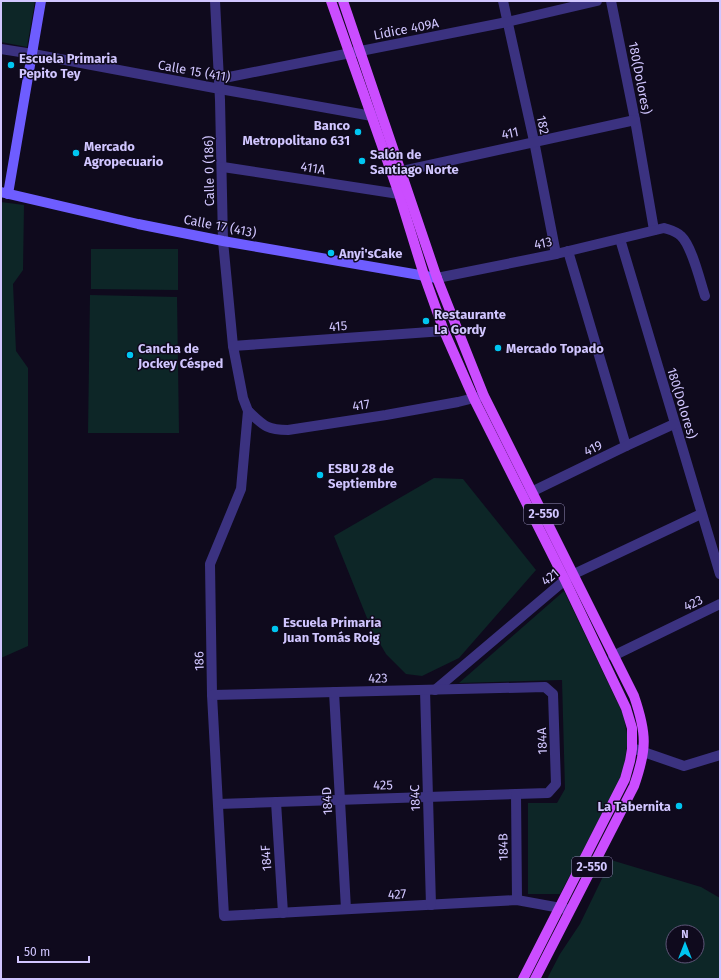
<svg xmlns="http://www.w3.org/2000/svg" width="721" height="980" font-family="'Fira Sans',sans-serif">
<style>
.green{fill:#0d2627;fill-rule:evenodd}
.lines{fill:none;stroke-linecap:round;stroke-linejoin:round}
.minor{stroke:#3b3280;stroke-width:10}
.tertiary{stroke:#3b3280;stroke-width:10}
.secondary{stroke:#6e5dff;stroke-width:10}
.primary{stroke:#cb4dff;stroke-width:10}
.poi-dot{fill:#00c6f1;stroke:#0f0a1d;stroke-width:1.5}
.labels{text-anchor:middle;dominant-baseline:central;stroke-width:3;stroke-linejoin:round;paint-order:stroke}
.shield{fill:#0f0a1d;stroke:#978ebb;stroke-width:1}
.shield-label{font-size:12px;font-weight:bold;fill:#d1c6ff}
.street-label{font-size:13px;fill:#d1c6ff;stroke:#0f0a1d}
.poi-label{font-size:13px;font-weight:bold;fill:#d1c6ff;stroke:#0f0a1d;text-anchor:start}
</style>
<rect width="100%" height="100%" fill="#0f0a1d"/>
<!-- green -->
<g class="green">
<polygon points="1,1 35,1 27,47 1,42"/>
<polygon points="1,202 24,205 23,270 13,284 16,351 28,368 28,646 1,658"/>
<polygon points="91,249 178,249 178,290 91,289"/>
<polygon points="90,295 177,297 179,433 88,433"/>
<polygon points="434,478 463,479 536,570 459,658 422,676 406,674 386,654 371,628 334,536"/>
<polygon points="564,591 623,714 628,739 623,775 560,894 528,894 528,803 557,803 565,789 562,680 459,683"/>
<path d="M 611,860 L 701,887 L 720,898 L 720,979 L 547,979 L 560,954 L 580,924 ZM 673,932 L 697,932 L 697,956 L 673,956 Z"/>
</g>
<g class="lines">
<!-- minor -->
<g class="minor">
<polyline points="215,1 220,100 223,241 233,346 243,398 248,411 241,489 210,564 212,695 224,916 517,900 566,909"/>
<polyline points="503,1 534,141 556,254"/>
<polyline points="611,1 635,120 654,230"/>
<polyline points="33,54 220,89 372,116 377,114"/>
<polyline points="219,79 507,22 597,1"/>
<polyline points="223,167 399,194"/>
<polyline points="393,173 635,120"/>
<polyline points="620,239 720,574"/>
<polyline points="568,251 626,446"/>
<path d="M 437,278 L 556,254 L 664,228 C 670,230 676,231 681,236 C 692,246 700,281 705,296"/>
<polyline points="233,346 444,331"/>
<path d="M 248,411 C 263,425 266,430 288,430 L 386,415 L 458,402 L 482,396"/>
<polyline points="525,495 626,446 674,424"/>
<polyline points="613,656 720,604"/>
<polyline points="425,690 431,905"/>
<polyline points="435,690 565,580 574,574 701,514"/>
<polyline points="334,692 346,909"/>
<polyline points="212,695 545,687 553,694 556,784 548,793 218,804"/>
<polyline points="635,749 684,766 720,755"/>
<polyline points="516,794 517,900"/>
<polyline points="276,802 283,913"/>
</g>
<!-- tertiary -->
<polyline class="tertiary" points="1,49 33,54"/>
<!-- secondary -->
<g class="secondary">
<polyline points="1,192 138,224 223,241 437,278"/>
<polyline points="8,194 41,1"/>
</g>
<!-- primary -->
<g class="primary">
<polyline points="331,1 399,194 424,275 444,331 474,399 565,580 626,708 632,728 632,749 630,761 625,779 523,979"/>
<path d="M 343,1 L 437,278 L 484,396 L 634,696 C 647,734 647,749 634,786 L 535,979"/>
</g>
</g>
<!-- markers -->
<g class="poi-dot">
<circle cx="11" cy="65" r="4"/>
<circle cx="358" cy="132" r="4"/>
<circle cx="76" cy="153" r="4"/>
<circle cx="362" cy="161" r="4"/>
<circle cx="331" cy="253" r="4"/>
<circle cx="426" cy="321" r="4"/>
<circle cx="498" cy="348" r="4"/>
<circle cx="130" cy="355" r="4"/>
<circle cx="320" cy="475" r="4"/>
<circle cx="275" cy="629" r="4"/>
<circle cx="679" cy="806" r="4"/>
</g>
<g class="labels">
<!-- shield labels -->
<g class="shield">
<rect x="524" y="504" width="40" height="20" rx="3"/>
<rect x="572" y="857" width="40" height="20" rx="3"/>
</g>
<g class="shield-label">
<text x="544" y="514">2-550</text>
<text x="592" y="867">2-550</text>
</g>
<!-- street labels -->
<g class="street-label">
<text transform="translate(406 29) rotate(-11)">Lídice 409A</text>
<text transform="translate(194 71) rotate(10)">Calle 15 (411)</text>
<text transform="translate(640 78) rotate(79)">180(Dolores)</text>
<text transform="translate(543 125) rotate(78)">182</text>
<text transform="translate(510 133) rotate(-12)">411</text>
<text transform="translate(313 168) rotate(9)">411A</text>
<text transform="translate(209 171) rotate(-91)">Calle 0 (186)</text>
<text transform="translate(220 226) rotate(11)">Calle 17 (413)</text>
<text transform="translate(543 243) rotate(-12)">413</text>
<text transform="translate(338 326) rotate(-4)">415</text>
<text transform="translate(682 403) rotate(73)">180(Dolores)</text>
<text transform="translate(361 405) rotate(-9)">417</text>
<text transform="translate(593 448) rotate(-26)">419</text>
<text transform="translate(550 577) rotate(-40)">421</text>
<text transform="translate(693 603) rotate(-26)">423</text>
<text transform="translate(199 661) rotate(-91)">186</text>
<text transform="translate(378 678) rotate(-1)">423</text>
<text transform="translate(542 741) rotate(-92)">184A</text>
<text transform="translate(383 785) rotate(-2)">425</text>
<text transform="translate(415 798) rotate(-92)">184C</text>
<text transform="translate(327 801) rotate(-93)">184D</text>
<text transform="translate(503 847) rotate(-91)">184B</text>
<text transform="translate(266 858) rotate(-94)">184F</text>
<text transform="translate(397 894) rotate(-3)">427</text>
</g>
<!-- poi labels -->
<g class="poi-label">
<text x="19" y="58">Escuela Primaria<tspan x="19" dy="15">Pepito Tey</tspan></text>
<text x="350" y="125" text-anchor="end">Banco<tspan x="350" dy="15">Metropolitano 631</tspan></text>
<text x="84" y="146">Mercado<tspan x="84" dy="15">Agropecuario</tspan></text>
<text x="370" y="154">Salón de<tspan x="370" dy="15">Santiago Norte</tspan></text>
<text x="339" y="253">Anyi'sCake</text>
<text x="434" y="314">Restaurante<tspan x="434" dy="15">La Gordy</tspan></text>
<text x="138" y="348">Cancha de<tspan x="138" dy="15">Jockey Césped</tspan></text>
<text x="506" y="348">Mercado Topado</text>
<text x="328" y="468">ESBU 28 de<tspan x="328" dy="15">Septiembre</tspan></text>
<text x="283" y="622">Escuela Primaria<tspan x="283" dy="15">Juan Tomás Roig</tspan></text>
<text x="671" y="806" text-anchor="end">La Tabernita</text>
</g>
</g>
<!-- border -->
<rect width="721" height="980" fill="none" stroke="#d1c6ff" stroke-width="4"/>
<!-- north arrow -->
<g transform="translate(685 944)"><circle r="19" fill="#0f0a1d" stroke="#5d5577"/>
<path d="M0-3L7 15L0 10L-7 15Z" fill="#00c6f1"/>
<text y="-6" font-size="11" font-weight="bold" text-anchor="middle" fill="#d1c6ff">N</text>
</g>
<!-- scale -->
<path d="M18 956v6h71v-6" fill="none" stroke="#d1c6ff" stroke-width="2"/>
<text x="24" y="956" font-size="12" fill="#d1c6ff" stroke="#0f0a1d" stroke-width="3" paint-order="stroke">50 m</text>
</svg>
